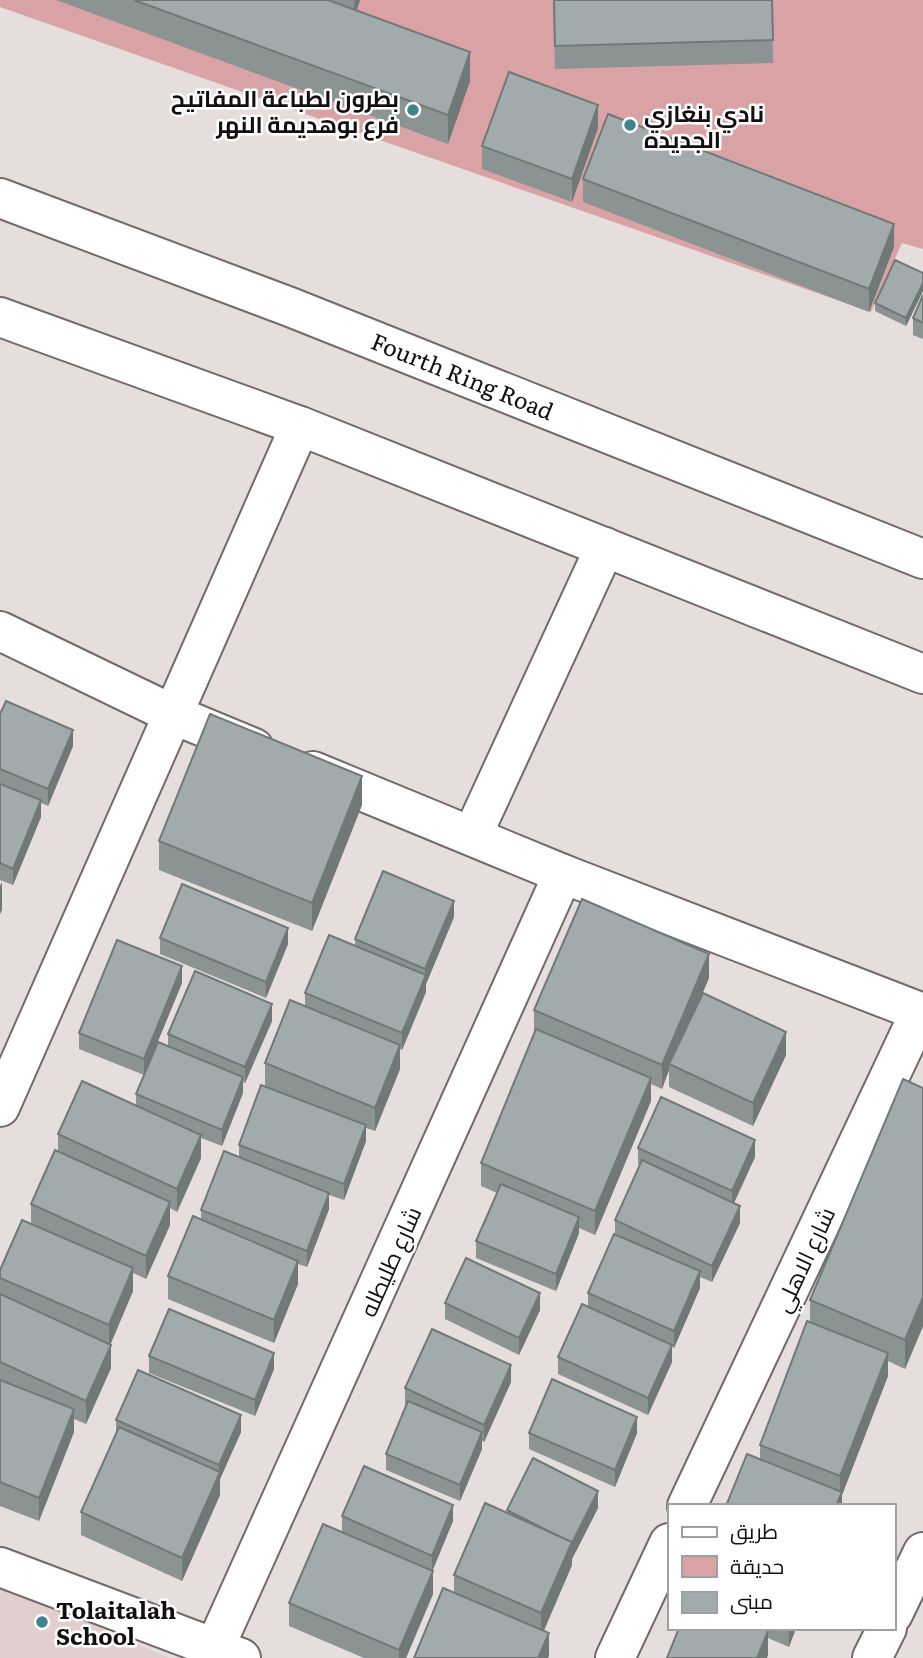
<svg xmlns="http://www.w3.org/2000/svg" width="923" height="1658" font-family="Literata,Cairo,serif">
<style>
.built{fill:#e1cfcf}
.green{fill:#d9a2a4}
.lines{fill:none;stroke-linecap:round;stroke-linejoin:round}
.minor-casing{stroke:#726a6a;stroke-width:42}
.major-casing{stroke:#726a6a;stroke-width:42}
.minor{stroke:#fff;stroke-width:38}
.major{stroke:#fff;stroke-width:38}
.wall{fill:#8b9393}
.shaded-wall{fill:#717878}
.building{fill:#a2abab;stroke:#717878;stroke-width:2}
.poi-dot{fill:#3e868c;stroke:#fff;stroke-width:2.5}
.labels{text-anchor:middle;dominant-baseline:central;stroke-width:5;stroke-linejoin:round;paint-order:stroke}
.poi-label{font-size:23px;font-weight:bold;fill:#130f10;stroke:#fff;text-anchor:start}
.street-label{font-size:23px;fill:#130f10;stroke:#fff}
</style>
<rect width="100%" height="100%" fill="#e6dddd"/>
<!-- built -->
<polygon class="built" points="0,1585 169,1658 0,1658"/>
<!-- green -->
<polygon class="green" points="0,0 923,0 923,249 902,243 871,312 0,7"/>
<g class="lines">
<defs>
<g id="minor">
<polyline points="0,631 172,714 254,748"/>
<polyline points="313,771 563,874 923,1013"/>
<polyline points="472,836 605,547"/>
<polyline points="0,1107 300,426"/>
<polyline points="687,1506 920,1012"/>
<polyline points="0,1567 241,1658"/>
<polyline points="893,1614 923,1552"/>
<polyline points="215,1647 563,874"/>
<polyline points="615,1658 669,1543"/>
<polyline points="872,1658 887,1628"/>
</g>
<g id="major">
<polyline points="0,198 290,307 923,559"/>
<polyline points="0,317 300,426 923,674"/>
</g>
</defs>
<!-- minor casing -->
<use href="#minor" class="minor-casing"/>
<!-- major casing -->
<use href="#major" class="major-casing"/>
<!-- minor -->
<use href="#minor" class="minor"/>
<!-- major -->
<use href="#major" class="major"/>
</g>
<!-- wall -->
<g class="wall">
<polygon points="56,0 360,0 357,10 470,81 448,144"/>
<polygon points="553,0 772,0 773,63 555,69"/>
<polygon points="598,128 572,202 482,169 482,146"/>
<polygon points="583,179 894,247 869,312 583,202"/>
<polygon points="923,273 923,291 906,326 875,311 875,303"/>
<polygon points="923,295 923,339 913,335 913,318"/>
<polygon points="0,714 73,746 48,806 41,803 41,817 13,885 0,880"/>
<polygon points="362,805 312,931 159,870 159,841"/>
<polygon points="454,917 426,984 426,992 402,1050 400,1049 400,1069 375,1131 366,1128 366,1141 344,1200 329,1195 329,1209 307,1267 298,1264 298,1284 274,1343 168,1299 168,1276 201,1220 201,1210 239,1157 239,1145 265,1086 265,1063 305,1006 305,993 355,946 355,939"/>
<polygon points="160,938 288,944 266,998 160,954"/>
<polygon points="709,978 699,1001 786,1055 753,1126 669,1087 669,1070 662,1089 651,1084 651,1101 595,1235 579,1228 579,1233 556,1291 476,1258 476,1241 497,1193 481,1186 481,1163 534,1033 534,1010"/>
<polygon points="182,983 144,1075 79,1049 79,1033"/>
<polygon points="272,1021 245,1083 243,1082 243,1093 222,1146 201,1138 201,1158 177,1212 170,1208 170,1225 146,1279 133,1273 133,1291 110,1344 111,1368 86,1424 74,1419 74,1432 39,1521 0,1506 0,1270 31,1224 31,1204 58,1151 58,1134 136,1105 136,1094 168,1046 168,1034"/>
<polygon points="923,1088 923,1326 905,1369 888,1361 888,1376 842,1495 842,1506 760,1459 760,1445 810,1322 810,1300"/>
<polygon points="638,1148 755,1157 734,1203 740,1223 712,1282 700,1277 700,1288 674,1348 672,1347 672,1362 648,1415 558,1374 558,1357 588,1307 588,1293 615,1234 615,1220 640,1165 638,1164"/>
<polygon points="445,1303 540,1310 519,1355 445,1319"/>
<polygon points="149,1356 274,1369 255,1416 149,1373"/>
<polygon points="511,1382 484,1442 482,1441 482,1449 460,1501 386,1470 386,1454 406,1405 405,1405 405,1388"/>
<polygon points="116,1420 241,1432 220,1479 220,1495 182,1581 81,1535 81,1512 116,1432"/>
<polygon points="529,1433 637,1433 615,1487 529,1449"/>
<polygon points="598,1508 572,1559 572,1565 544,1631 549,1656 454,1593 454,1575 507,1513 507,1510"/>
<polygon points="342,1516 453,1521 432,1571 433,1594 406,1658 364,1658 289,1626 289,1603 342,1532"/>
<polygon points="679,1628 796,1628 789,1647 768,1638 768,1654 767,1658 667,1658"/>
</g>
<!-- shaded-wall -->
<g class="shaded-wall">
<polygon points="354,0 360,0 354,18"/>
<polygon points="470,52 470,81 448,144 448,115"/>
<polygon points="598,105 598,128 572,202 572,179"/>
<polygon points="894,224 894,247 869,312 869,289"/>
<polygon points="923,283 923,291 906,326 906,318"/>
<polygon points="73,730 73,746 48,806 48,789"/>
<polygon points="362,776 362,805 312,931 312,903"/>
<polygon points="41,800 41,817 13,885 13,869"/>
<polygon points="2,882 2,910 0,914 0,886"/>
<polygon points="454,901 454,917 426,984 426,992 402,1050 402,1033 425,977 425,969"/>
<polygon points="288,928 288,944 266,998 266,982"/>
<polygon points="709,954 709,978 672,1065 669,1064 669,1070 662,1089 662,1065"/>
<polygon points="182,966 182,983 144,1075 144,1059"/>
<polygon points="272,1004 272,1021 245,1083 245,1067"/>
<polygon points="786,1032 786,1055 753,1126 753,1103"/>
<polygon points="400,1045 400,1069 375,1131 375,1108"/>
<polygon points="243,1077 243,1093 222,1146 222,1130"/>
<polygon points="651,1078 651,1101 595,1235 595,1211"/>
<polygon points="366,1125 366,1141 344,1200 344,1184"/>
<polygon points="201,1135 201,1158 177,1212 177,1189"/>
<polygon points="755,1140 755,1157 732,1207 732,1191"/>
<polygon points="329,1193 329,1209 307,1267 307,1251"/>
<polygon points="170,1202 170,1225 146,1279 146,1256"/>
<polygon points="740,1206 740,1223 712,1282 712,1266"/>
<polygon points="579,1217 579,1233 556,1291 556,1274"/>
<polygon points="298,1261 298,1284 274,1343 274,1320"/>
<polygon points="133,1268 133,1291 109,1348 109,1325"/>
<polygon points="700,1271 700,1288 674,1348 674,1331"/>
<polygon points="540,1293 540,1310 519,1355 519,1338"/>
<polygon points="923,1297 923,1326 905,1369 905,1340"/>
<polygon points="111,1345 111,1368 86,1424 86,1401"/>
<polygon points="672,1345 672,1362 648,1415 648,1398"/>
<polygon points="274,1353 274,1369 255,1416 255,1400"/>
<polygon points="888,1353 888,1376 842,1495 842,1506 836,1506 840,1495 840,1476"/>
<polygon points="511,1365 511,1382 484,1442 484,1425"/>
<polygon points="74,1409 74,1432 39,1521 39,1498"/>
<polygon points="241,1415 241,1432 220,1479 220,1495 182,1581 182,1558 219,1474 219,1465"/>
<polygon points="637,1417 637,1433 615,1487 615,1470"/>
<polygon points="482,1432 482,1449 460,1501 460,1485"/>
<polygon points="598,1491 598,1508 572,1559 572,1543"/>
<polygon points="453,1505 453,1521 432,1572 432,1556"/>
<polygon points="572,1542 572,1565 541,1636 541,1613"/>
<polygon points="433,1571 433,1594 406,1658 399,1658 399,1650"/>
<polygon points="789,1628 796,1628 789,1647"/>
<polygon points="768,1631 768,1654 767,1658 757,1658"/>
<polygon points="549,1633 549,1656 548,1658 538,1658"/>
</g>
<!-- building -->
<g class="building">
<polygon points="134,0 328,0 470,52 448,115"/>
<polygon points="554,0 772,0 773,40 555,46"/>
<polygon points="509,72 598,105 572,179 482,146"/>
<polygon points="608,114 894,224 869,289 583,179"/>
<polygon points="895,260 923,273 923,283 906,318 875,303"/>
<polygon points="923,295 923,323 913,318"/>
<polygon points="6,701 73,730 48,789 0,769 0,714"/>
<polygon points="210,714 362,776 312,903 159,841"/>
<polygon points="0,784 41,800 13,869 0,863"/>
<polygon points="383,871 454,901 425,969 355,939"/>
<polygon points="182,884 288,928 266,982 160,938"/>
<polygon points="582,899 709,954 662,1065 534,1010"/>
<polygon points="329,935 426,975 402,1033 305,993"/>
<polygon points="117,940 182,966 144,1059 79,1033"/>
<polygon points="195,971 272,1004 245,1067 168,1034"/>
<polygon points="703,993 786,1032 753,1103 669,1064"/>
<polygon points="290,1000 400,1045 375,1108 265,1063"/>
<polygon points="536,1029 651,1078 595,1211 481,1163"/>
<polygon points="158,1042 243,1077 222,1130 136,1094"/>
<polygon points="903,1079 923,1088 923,1297 905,1340 810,1300"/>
<polygon points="82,1081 201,1135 177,1189 58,1134"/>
<polygon points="261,1085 366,1125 344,1184 239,1145"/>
<polygon points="661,1097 755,1140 732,1191 638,1148"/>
<polygon points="55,1150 170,1202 146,1256 31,1204"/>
<polygon points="224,1151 329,1193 307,1251 201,1210"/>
<polygon points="642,1160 740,1206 712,1266 615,1220"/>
<polygon points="501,1184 579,1217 556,1274 476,1241"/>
<polygon points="193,1216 298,1261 274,1320 168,1276"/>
<polygon points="22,1220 133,1268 109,1325 0,1278 0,1270"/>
<polygon points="614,1234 700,1271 674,1331 588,1293"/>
<polygon points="466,1258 540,1293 519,1338 445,1303"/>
<polygon points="0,1294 111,1345 86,1401 0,1362"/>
<polygon points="582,1304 672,1345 648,1398 558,1357"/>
<polygon points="169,1309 274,1353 255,1400 149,1356"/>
<polygon points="807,1321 888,1353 840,1476 760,1445"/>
<polygon points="432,1329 511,1365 484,1425 405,1388"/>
<polygon points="138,1370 241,1415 219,1465 116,1420"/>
<polygon points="552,1379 637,1417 615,1470 529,1433"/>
<polygon points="0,1380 74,1409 39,1498 0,1482"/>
<polygon points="408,1401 482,1432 460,1485 386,1454"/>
<polygon points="119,1427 220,1472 182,1558 81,1512"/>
<polygon points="747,1454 842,1492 836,1506 726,1506"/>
<polygon points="533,1458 598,1491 572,1543 507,1510"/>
<polygon points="364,1466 453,1505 432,1556 342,1516"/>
<polygon points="485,1503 572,1542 541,1613 454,1575"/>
<polygon points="323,1524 433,1571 399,1650 289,1603"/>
<polygon points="443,1588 549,1633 538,1658 414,1658"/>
<polygon points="679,1628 762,1628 768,1631 757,1658 667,1658"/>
</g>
<!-- markers -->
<g class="poi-dot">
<circle cx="413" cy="110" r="7"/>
<circle cx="630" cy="125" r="7"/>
<circle cx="42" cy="1622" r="7"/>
</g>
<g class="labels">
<!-- poi labels -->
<g class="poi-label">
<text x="399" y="97" text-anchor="end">بطرون لطباعة المفاتيح<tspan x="399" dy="26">فرع بوهديمة النهر</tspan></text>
<text x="644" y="112">نادي بنغازي<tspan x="644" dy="26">الجديده</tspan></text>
<text x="56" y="1609">Tolaitalah<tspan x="56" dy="26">School</tspan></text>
</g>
<!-- street labels -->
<g class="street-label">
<text transform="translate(463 375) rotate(22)">Fourth Ring Road</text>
<text transform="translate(803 1259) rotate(-65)">شارع الاهلي</text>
<text transform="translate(389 1261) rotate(-66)">شارع طليطله</text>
</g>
</g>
<!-- legend -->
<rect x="668" y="1504" width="228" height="126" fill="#ffffff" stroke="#a19f9f" stroke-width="2"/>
<rect x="682" y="1527" width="35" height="10" fill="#ffffff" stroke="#a19f9f" stroke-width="2"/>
<text x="730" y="1539" font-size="21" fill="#130f10">طريق</text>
<rect x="682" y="1556" width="35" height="21" fill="#d9a2a4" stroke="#a19f9f" stroke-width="2"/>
<text x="730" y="1574" font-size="21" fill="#130f10">حديقة</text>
<rect x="682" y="1592" width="35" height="21" fill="#a2abab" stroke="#a19f9f" stroke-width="2"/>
<text x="730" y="1609" font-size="21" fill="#130f10">مبنى</text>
</svg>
